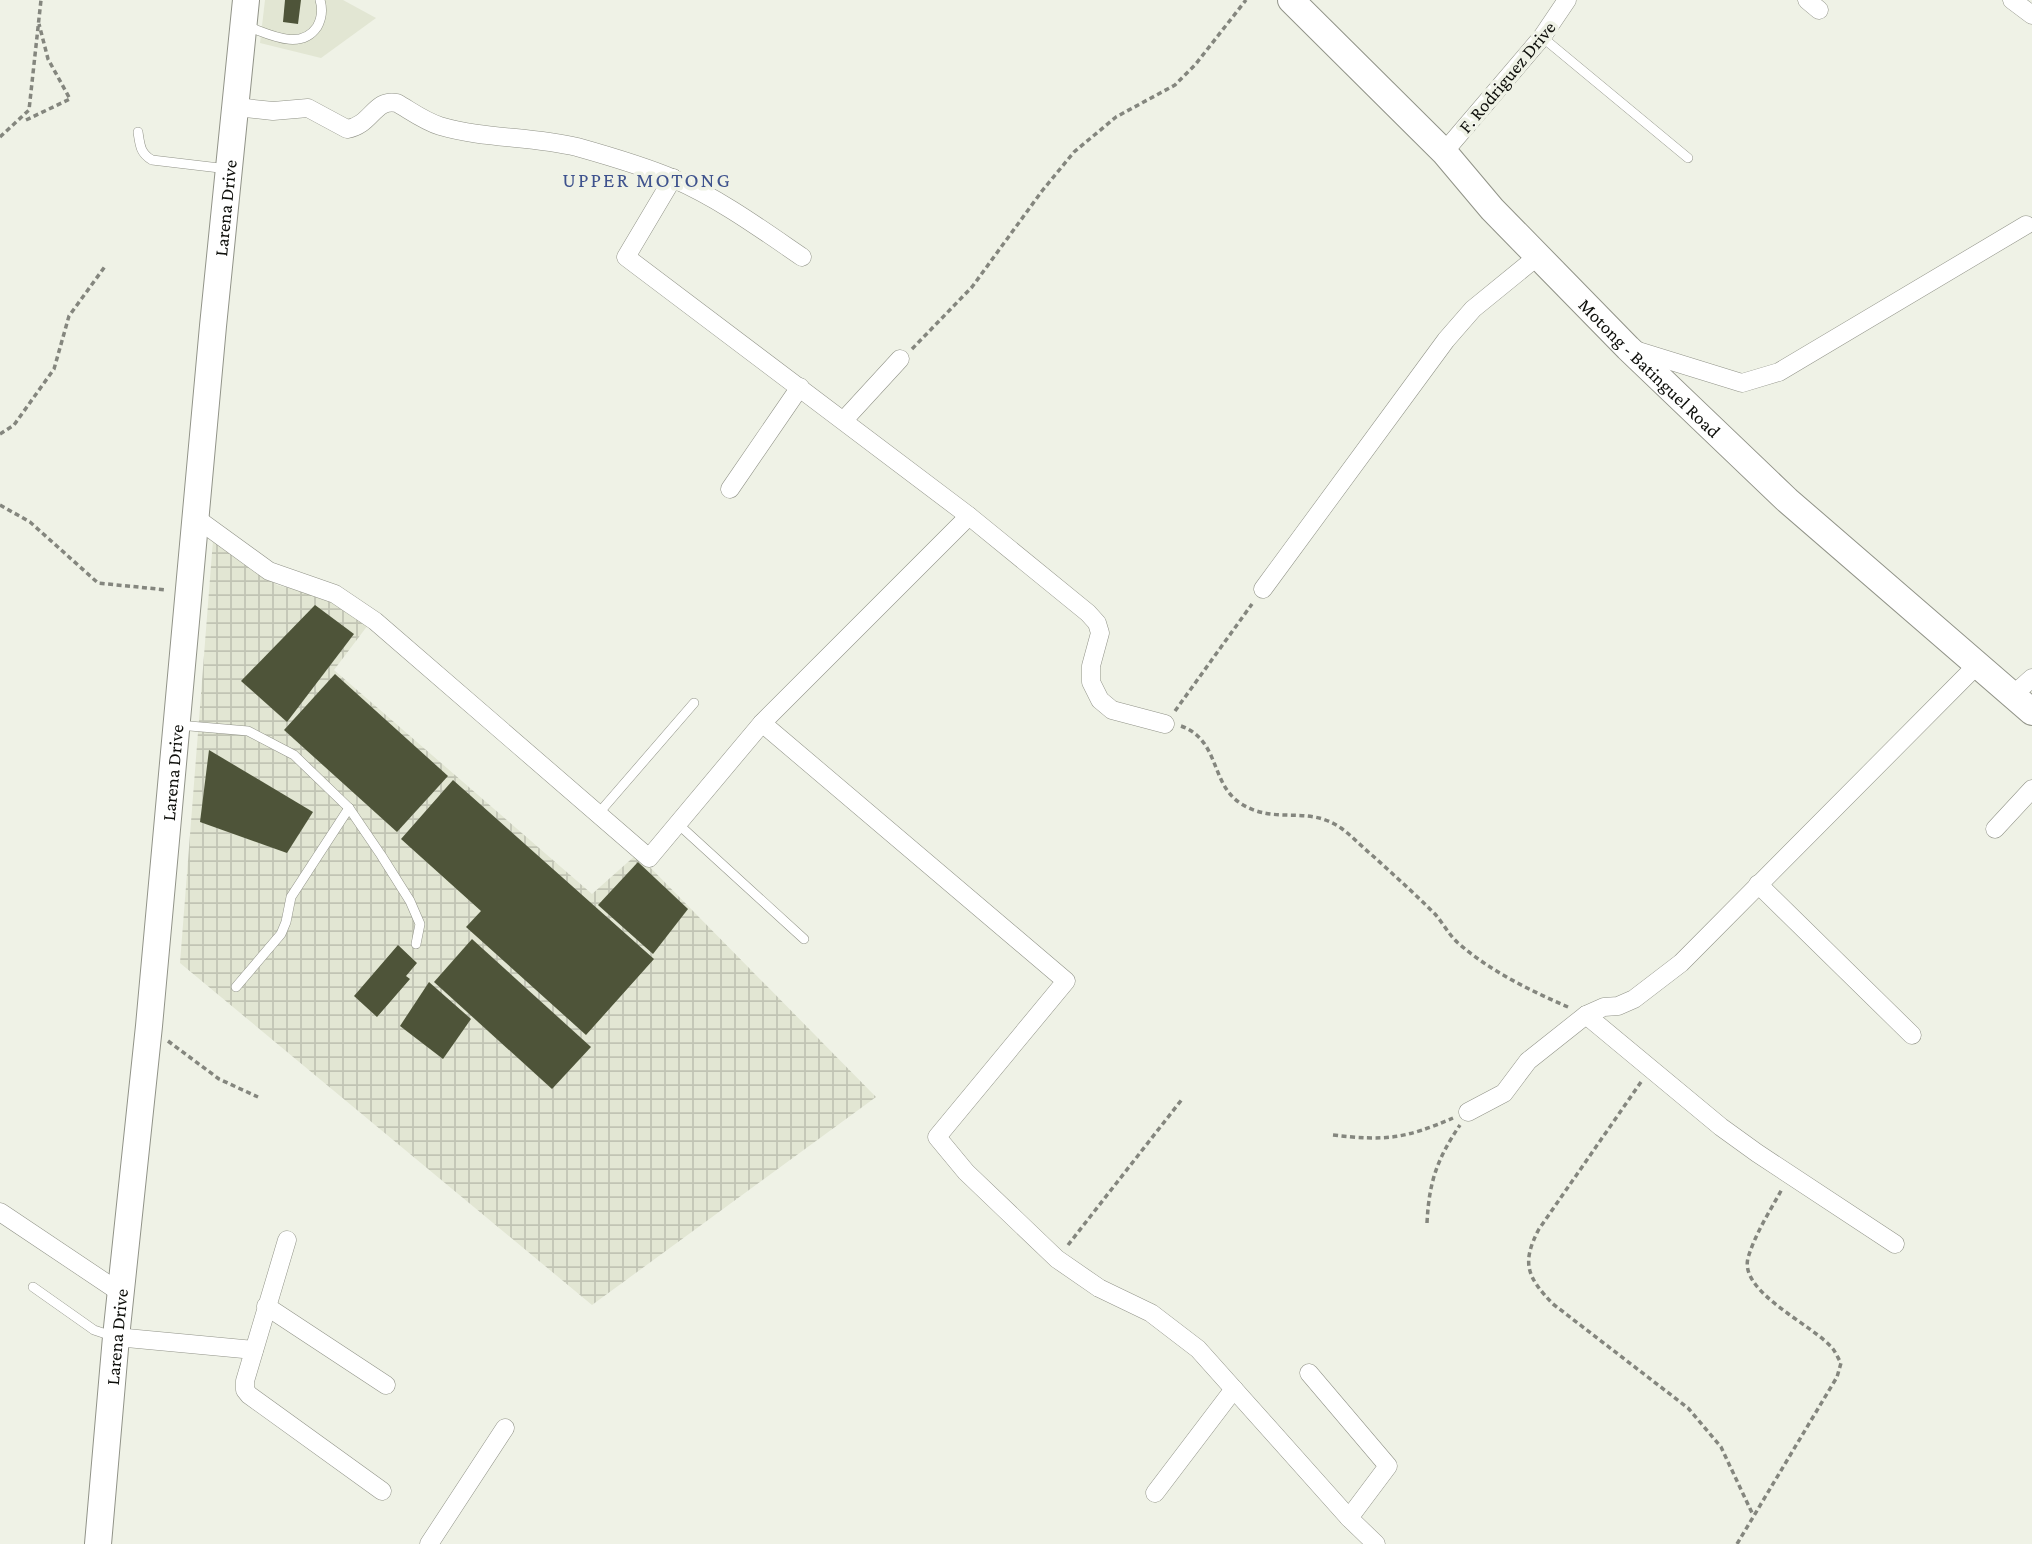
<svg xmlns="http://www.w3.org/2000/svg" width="2032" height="1544" font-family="'Crimson Pro',serif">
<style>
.built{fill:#e2e6d3}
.industrial{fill:url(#industrial-grid)}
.building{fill:#4e5439}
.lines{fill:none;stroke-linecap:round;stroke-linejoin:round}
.lane-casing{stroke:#919388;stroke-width:10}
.street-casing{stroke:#919388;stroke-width:19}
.secondary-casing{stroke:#919388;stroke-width:28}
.path{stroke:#84867e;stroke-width:3.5;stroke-dasharray:5 3.5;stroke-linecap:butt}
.lane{stroke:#fff;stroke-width:9}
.street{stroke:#fff;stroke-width:18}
.secondary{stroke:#fff;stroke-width:26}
.labels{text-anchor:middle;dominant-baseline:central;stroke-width:7;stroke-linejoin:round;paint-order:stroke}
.street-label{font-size:19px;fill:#0e0f0b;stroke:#eff2e6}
.neighbourhood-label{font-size:21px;letter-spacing:2px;fill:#3e528d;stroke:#eff2e6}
</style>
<defs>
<pattern id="industrial-grid" width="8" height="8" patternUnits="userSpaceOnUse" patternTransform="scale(1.75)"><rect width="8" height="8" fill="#e2e6d3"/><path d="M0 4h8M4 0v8" fill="none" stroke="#c1c4b4"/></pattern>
</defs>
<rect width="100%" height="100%" fill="#eff2e6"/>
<!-- built -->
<polygon class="built" points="265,0 343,0 376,18 321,58 260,43"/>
<!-- industrial -->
<polygon class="industrial" points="213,540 277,585 319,595 368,625 334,670 592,894 637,854 876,1097 592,1305 180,963"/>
<!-- building -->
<g class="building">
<polygon points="285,0 301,0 298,24 283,22"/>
<polygon points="315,605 354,634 287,722 241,681"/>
<polygon points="335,674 448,776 397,832 284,730"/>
<polygon points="209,750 313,812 287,853 200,822"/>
<polygon points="453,780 654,959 586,1035 466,927 481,911 401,839"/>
<polygon points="638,862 688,909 653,954 598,905"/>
<polygon points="472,939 591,1047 552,1089 434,982"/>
<polygon points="398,945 417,963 406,976 410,979 377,1017 354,996"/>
<polygon points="429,982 471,1019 443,1059 400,1026"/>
</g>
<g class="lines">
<defs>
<g id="lane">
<path d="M 246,26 C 267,33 300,52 317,27 C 322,18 323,10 320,0"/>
<polyline points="1542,37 1688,158"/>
<path d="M 138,132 C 140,145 140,153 152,160 L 228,169"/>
<polyline points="178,725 248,731 294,755 349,808 381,855 410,901 420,924 416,944"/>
<polyline points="598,814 694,703"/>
<polyline points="678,824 804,939"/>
<polyline points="236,987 281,934 286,922 291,897 349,808"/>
<polyline points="33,1287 94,1330 115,1337"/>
</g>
<g id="street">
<polyline points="1807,0 1819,10"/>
<polyline points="2012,0 2032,15"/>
<path d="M 236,107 L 273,111 L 308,108 L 347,129 C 372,125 374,98 397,103 C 411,111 424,121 440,126 C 484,139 532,136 577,147 C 609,156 644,166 674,179 C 720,199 761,229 802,257"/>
<polyline points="1444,152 1542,37 1567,0"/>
<polyline points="673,178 626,257 969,516 1088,613 1097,623 1100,633 1091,666 1091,682 1100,700 1112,710 1165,724"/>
<polyline points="1632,349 1742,383 1779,372 2026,225"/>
<polyline points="844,420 900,359"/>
<polyline points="730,489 800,387"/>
<polyline points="196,518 269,571 335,594 375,621 649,858 762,723 969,516"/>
<polyline points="1263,589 1446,340 1473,309 1538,256"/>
<polyline points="2013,695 2032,678"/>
<polyline points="762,723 1066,981 937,1137 966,1172 1057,1259 1099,1288 1151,1313 1198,1349 1349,1518 1376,1544"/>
<polyline points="1995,829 2032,789"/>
<polyline points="1758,884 1912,1035"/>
<polyline points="1586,1015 1721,1127 1757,1153 1895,1244"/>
<polyline points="1468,1112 1504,1093 1528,1061 1586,1015 1604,1007 1618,1006 1634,999 1681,963 1978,664"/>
<polyline points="0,1212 121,1293"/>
<polyline points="287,1240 245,1381 245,1390 249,1395 382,1491"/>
<polyline points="266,1306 386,1385"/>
<polyline points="116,1337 254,1350"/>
<polyline points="1309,1373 1388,1466 1349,1518"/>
<polyline points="1155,1493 1234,1389"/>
<polyline points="429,1544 505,1428"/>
</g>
<g id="secondary">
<path id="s1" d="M 1291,0 L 1444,152 L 1492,209 L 1628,348 L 1787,500 L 2032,712"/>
<path id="s2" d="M 98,1544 L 116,1337 L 149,1026 L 213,326 L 246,0"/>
</g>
</defs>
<!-- lane casing -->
<use href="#lane" class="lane-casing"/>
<!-- street casing -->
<use href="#street" class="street-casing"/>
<!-- secondary casing -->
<use href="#secondary" class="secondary-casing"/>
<!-- path -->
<g class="path">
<polyline points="26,120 70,99 48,59 39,24"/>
<polyline points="0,137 29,110 41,0"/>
<polyline points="912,349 972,287 1042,191 1074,152 1116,117 1175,85 1195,65 1246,0"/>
<polyline points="0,434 14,425 54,369 69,316 106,265"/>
<polyline points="0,505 30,522 98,583 167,590"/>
<polyline points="1175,711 1252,604"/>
<path d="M 1181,726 C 1220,740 1210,783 1240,803 C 1275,826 1306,804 1341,828 C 1352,836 1362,847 1373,856 C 1394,875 1415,894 1435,914 C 1443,923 1449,935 1458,943 C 1490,971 1529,990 1568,1007"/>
<polyline points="168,1041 219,1079 258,1097"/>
<path d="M 1641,1082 L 1539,1229 C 1521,1263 1527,1277 1553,1304 L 1688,1408 L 1721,1447 L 1753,1515"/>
<path d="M 1333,1135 C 1386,1141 1404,1139 1453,1118"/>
<path d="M 1427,1223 C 1429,1182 1437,1159 1460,1125"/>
<polyline points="1068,1245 1183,1098"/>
<path d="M 1737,1544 L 1828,1392 L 1837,1377 L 1841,1363 C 1838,1358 1836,1353 1833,1349 C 1814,1325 1739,1293 1748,1258 C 1755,1234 1770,1211 1782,1189"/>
</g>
<!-- lane -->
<use href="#lane" class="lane"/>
<!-- street -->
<use href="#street" class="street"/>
<!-- secondary -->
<use href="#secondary" class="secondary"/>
</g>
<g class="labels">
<!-- street labels -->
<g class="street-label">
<text transform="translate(1507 77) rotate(-50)">F. Rodriguez Drive</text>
<text stroke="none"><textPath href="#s2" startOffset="1342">Larena Drive</textPath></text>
<text stroke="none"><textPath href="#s1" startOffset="514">Motong - Batinguel Road</textPath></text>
<text stroke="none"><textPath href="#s2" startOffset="775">Larena Drive</textPath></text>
<text stroke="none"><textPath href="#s2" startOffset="208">Larena Drive</textPath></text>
</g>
<!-- neighbourhood labels -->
<g class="neighbourhood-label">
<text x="647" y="180">UPPER MOTONG</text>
</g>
</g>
</svg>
